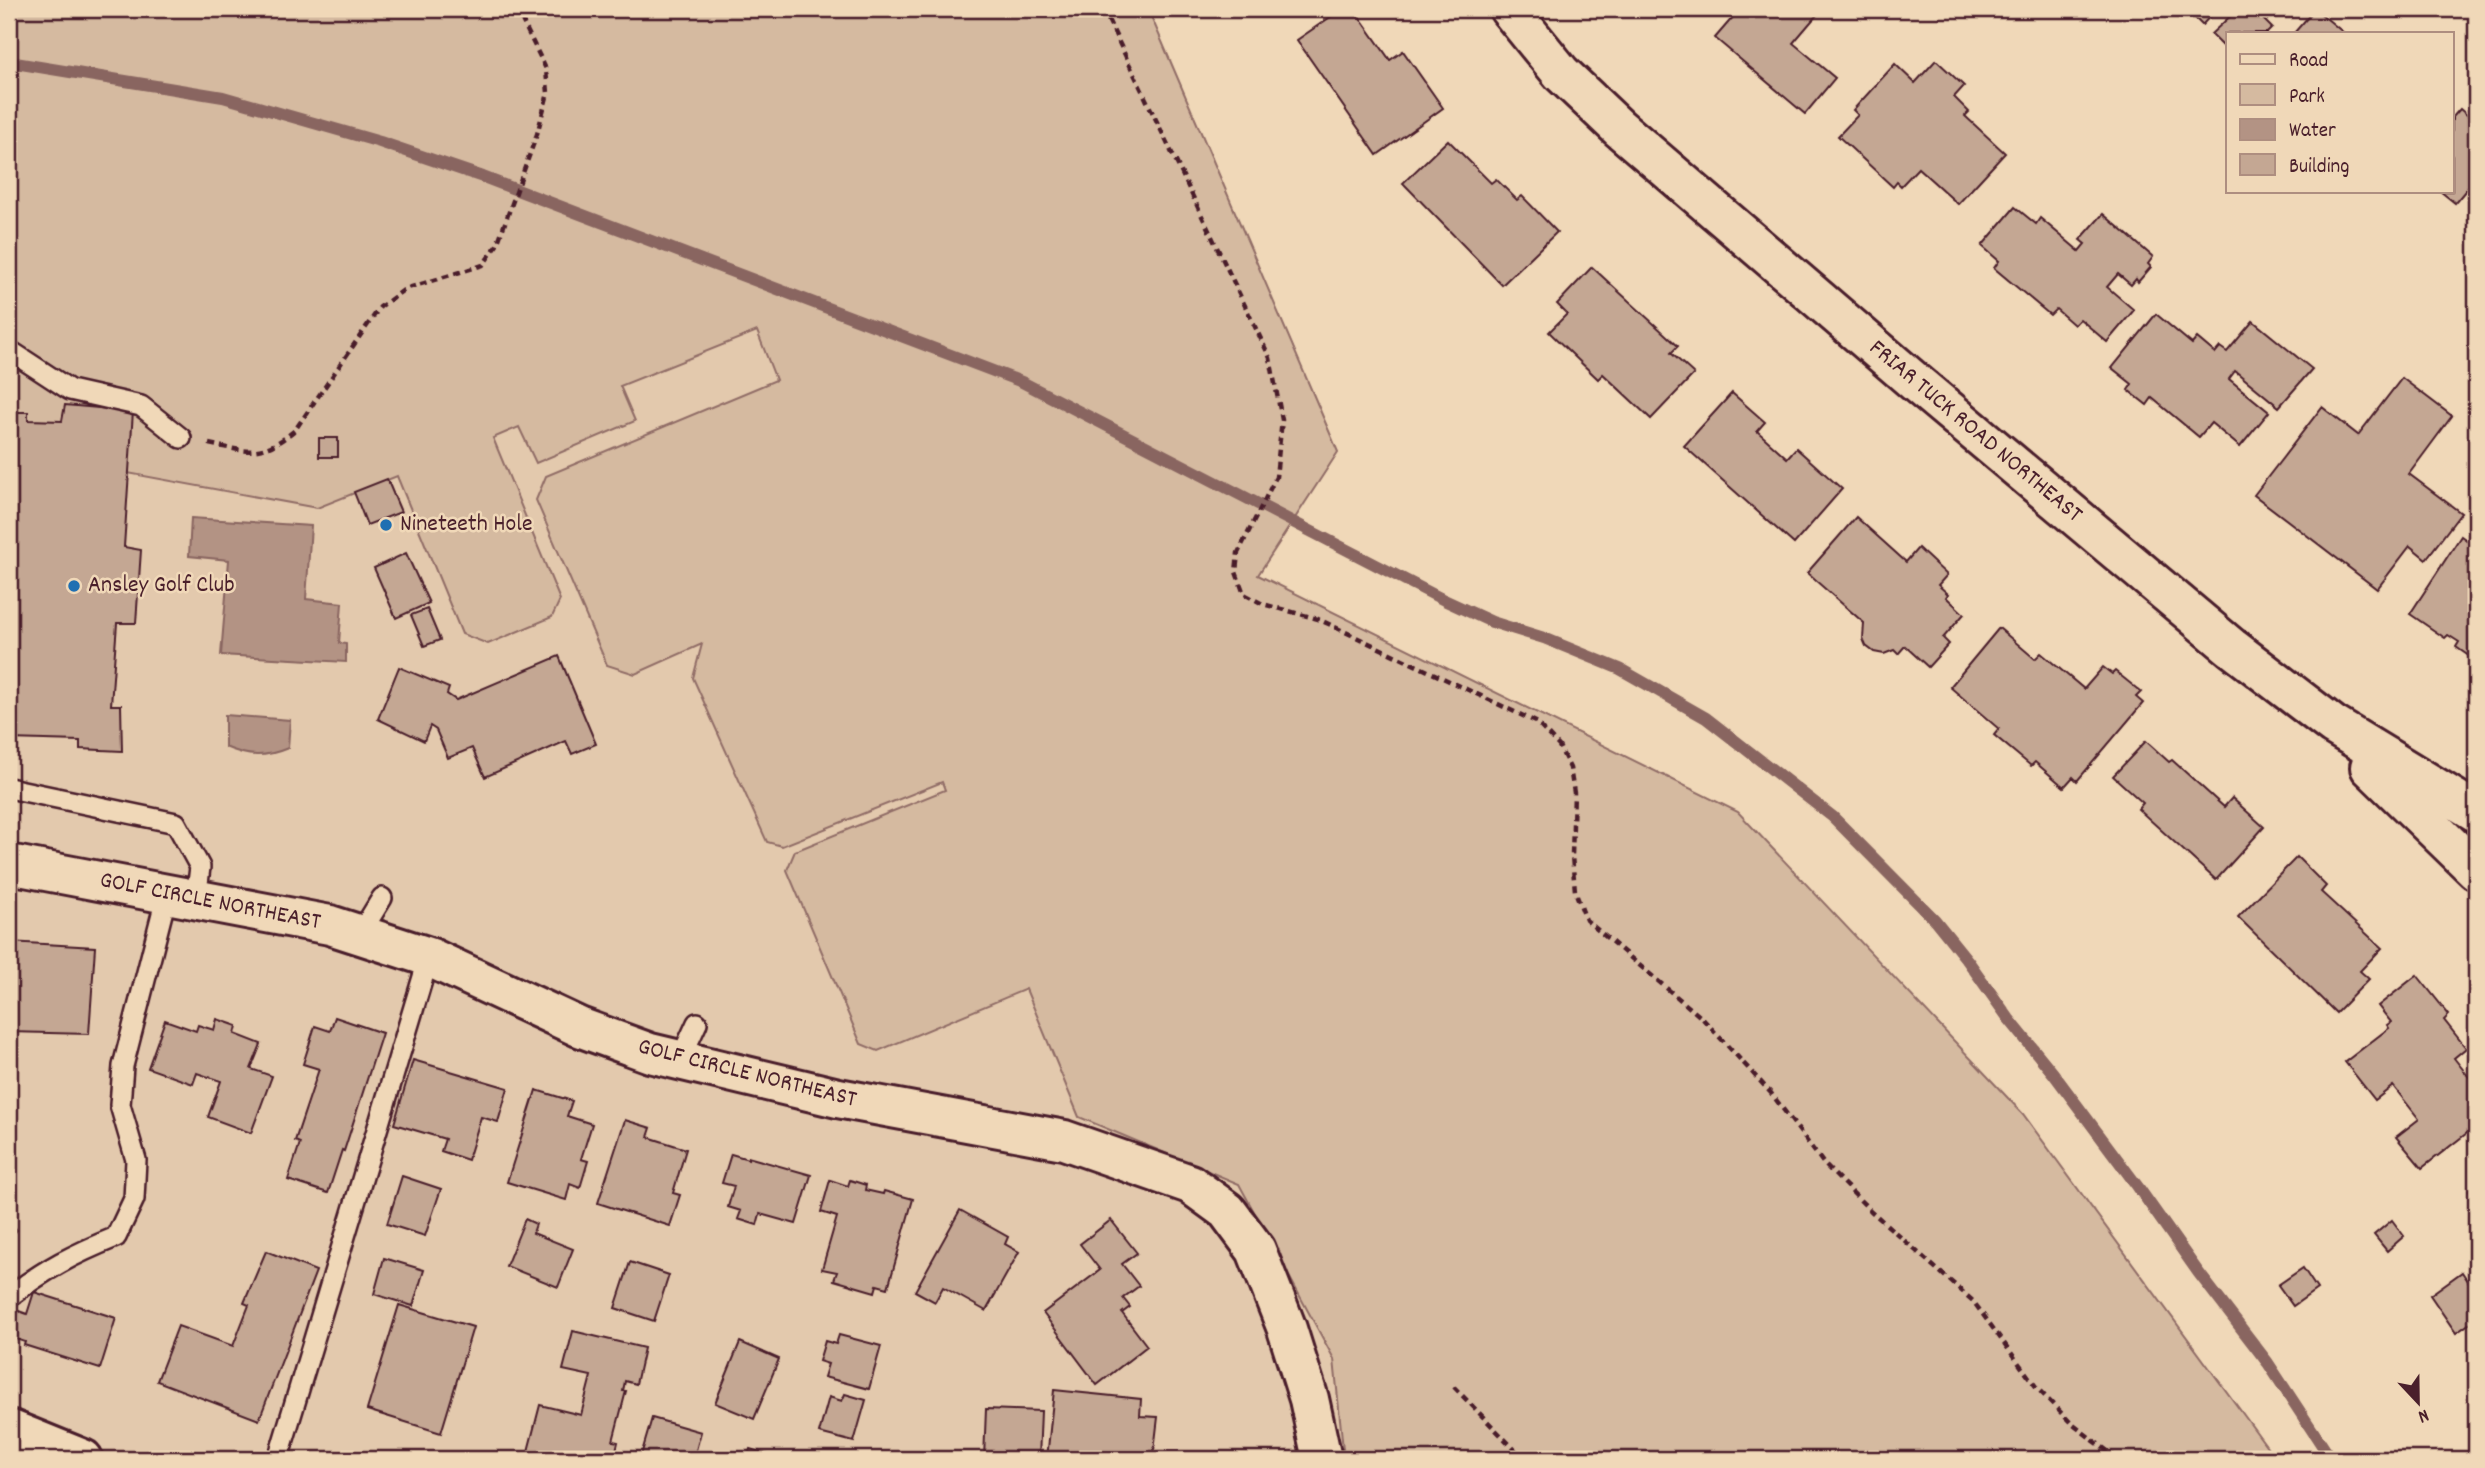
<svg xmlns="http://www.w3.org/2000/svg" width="2485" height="1468" font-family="Dekko,sans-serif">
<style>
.built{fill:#e3c9ad}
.green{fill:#d5baa0;stroke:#906c66;stroke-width:2}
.water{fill:#b39384;stroke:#896560;stroke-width:2}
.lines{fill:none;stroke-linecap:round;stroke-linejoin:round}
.stream{stroke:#896560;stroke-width:12}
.building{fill:#c4a793;stroke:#4a1f2b;stroke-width:2}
.service-casing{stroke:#4a1f2b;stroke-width:24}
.minor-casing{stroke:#4a1f2b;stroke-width:44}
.path{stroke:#4a1f2b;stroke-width:4.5;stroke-dasharray:7 5;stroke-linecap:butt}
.service{stroke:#f0d8b8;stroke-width:19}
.minor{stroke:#f0d8b8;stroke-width:38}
.poi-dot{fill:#1f6fb2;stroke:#f0d8b8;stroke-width:2.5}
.labels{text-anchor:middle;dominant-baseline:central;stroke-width:5;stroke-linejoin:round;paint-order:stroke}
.street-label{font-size:24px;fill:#4a1f2b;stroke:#f0d8b8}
.poi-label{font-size:24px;fill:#4a1f2b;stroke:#f0d8b8;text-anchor:start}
</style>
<rect width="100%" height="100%" fill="#f0d8b8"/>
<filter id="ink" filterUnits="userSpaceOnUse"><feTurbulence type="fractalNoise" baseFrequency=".0143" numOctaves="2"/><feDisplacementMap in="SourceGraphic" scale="14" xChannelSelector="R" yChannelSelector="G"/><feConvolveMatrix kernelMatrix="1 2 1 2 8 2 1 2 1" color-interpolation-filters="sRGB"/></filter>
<g filter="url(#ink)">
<!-- built -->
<polygon class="built" points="757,331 1079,1117 1239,1183 1334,1359 1344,1459 9,1459 9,451 317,508"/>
<!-- green -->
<polygon class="green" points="9,9 1148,9 1338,452 1258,575 1738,812 2023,1114 2276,1459 1344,1459 1334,1359 1239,1184 1079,1117 1026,989 878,1051 861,1044 787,870 795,851 945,790 942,782 782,846 767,842 693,678 702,644 635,674 607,665 536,500 546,476 776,380 757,331 620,386 635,421 536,463 519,427 493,438 560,600 552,617 488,644 462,634 397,476 317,508 9,451"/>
<!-- water -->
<g class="water">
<polygon points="191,518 311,526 306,599 342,603 339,643 346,644 346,662 221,655 229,560 189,556"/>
<path d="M 225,715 L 290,720 L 288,748 C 264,758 248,757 225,747 Z"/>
</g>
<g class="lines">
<!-- stream -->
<polyline class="stream" points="9,62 223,97 380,142 483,177 1022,382 1444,600 1492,622 1544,638 1620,669 1706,718 1833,817 1935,920 1968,961 2009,1019 2053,1073 2138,1187 2198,1272 2268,1363 2331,1459"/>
</g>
<!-- building -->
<g class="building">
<polygon points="1342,9 1354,9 1390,60 1403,51 1443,108 1377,155 1297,40"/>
<polygon points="1740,9 1822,9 1793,43 1835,78 1805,114 1715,38"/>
<polygon points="2186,9 2217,9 2202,25"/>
<polygon points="2238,9 2253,9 2272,28 2267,33 2228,33 2228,51 2211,34"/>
<polygon points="2256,9 2280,9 2268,20"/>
<polygon points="2315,9 2344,33 2294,33"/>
<polygon points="1936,60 1964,86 1954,97 1969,112 1965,116 2005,153 1958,204 1918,168 1901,186 1897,182 1893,187 1838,136 1858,115 1853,110 1895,64 1915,83"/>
<polygon points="2460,109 2476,123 2476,190 2470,185 2455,203 2440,191 2452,191 2452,118"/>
<polygon points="1448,140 1491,183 1496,179 1517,200 1522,196 1557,232 1502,285 1403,183"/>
<polygon points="2015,207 2036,224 2040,218 2079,251 2085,244 2080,240 2103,214 2153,257 2148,264 2151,267 2138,282 2136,279 2131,285 2118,274 2107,287 2134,310 2107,342 2080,319 2074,325 2056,309 2050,315 1994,268 1999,261 1982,246"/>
<polygon points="1592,267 1678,346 1671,353 1694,374 1651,419 1603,374 1598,379 1549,332 1567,314 1557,304"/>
<polygon points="2156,314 2192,344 2197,338 2215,353 2220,347 2227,352 2253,321 2312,369 2279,407 2235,371 2229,379 2269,412 2240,447 2211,423 2199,437 2152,398 2147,405 2128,390 2132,384 2112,368"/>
<polygon points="2402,378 2452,416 2409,474 2461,513 2426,559 2410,546 2377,589 2254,495 2322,407 2358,435"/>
<polygon points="1732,393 1765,422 1757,431 1787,458 1796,448 1842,489 1794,544 1684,446"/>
<polygon points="65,405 133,411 124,547 141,550 136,623 117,623 111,705 121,705 122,751 80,749 80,741 9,739 9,408 15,412 28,412 28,420 62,421"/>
<rect x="319" y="438" width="19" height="19"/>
<polygon points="387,479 401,512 367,525 354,492"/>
<polygon points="1856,517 1906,562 1918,548 1947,575 1938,585 1948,594 1946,597 1964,614 1943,638 1949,644 1928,667 1905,646 1898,654 1894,650 1884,654 1874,652 1866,646 1863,639 1864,623 1807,573"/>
<polygon points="2461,536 2476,547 2476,661 2456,647 2459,642 2448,635 2445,638 2410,614"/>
<polygon points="406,553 429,603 396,618 374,568"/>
<polygon points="427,609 440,640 424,646 411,615"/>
<polygon points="1999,628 2035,659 2041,653 2084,689 2103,667 2112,674 2115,671 2141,692 2136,697 2143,703 2077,781 2073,777 2064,787 2035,762 2031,766 1994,735 1999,729 1950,687"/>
<polygon points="559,656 596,744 572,754 566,741 485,777 472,748 448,758 436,730 430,726 424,741 378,719 399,667 449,688 447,694 456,700"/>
<polygon points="2146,741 2169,762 2172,760 2224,807 2232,798 2264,827 2216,880 2138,809 2143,803 2113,776"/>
<polygon points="2297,857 2326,886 2321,892 2382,948 2360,971 2369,979 2336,1013 2238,917"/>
<polygon points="9,942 95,947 89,1034 9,1032"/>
<polygon points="2417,975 2449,1015 2444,1020 2466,1048 2454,1058 2476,1086 2476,1126 2422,1168 2396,1137 2419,1119 2393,1086 2375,1100 2345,1062 2389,1028 2387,1025 2391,1022 2378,1006"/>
<polygon points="335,1017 382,1033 344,1151 342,1150 328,1193 288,1180 300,1143 295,1141 319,1069 303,1064 315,1026 330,1031"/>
<polygon points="217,1019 237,1026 235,1034 261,1044 251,1069 272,1076 251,1133 208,1117 221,1081 197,1073 193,1084 148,1068 165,1020 196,1031 198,1025 214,1030"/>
<polygon points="413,1060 508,1088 498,1122 481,1117 468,1160 441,1151 445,1139 394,1124"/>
<polygon points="536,1090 572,1101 567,1116 592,1124 581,1159 588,1161 580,1188 570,1184 566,1200 507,1182"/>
<polygon points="625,1120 651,1128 648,1137 686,1149 673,1193 680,1195 670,1226 598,1203"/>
<polygon points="731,1154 748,1159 748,1157 811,1175 796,1224 760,1214 757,1225 738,1219 741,1211 728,1207 734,1186 722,1183"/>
<polygon points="402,1176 441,1189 425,1236 387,1224"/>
<polygon points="830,1180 848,1186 850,1180 866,1185 865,1190 883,1194 884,1191 913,1199 888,1288 877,1285 875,1292 834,1280 837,1272 822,1269 837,1217 821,1212"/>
<polygon points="2476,1185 2476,1201 2469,1190"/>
<polygon points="960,1210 1008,1237 1005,1244 1019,1252 986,1311 943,1287 935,1302 915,1291"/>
<polygon points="525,1219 536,1224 533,1233 573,1249 558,1287 506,1266"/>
<polygon points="1111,1220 1137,1253 1122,1264 1139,1286 1123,1298 1130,1307 1122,1313 1147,1346 1097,1385 1043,1313 1100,1270 1080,1244"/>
<polygon points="2392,1220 2404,1236 2387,1251 2374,1235"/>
<polygon points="9,1221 17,1230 9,1239"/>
<polygon points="266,1251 316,1271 259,1420 157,1381 178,1326 233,1346 249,1305 244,1303"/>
<polygon points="384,1258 424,1270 413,1306 374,1294"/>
<polygon points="630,1262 669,1275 654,1321 615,1308"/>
<polygon points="2303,1268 2317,1289 2293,1306 2278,1285"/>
<polygon points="2462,1272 2476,1293 2476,1319 2456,1333 2430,1295"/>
<polygon points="34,1292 116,1318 100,1369 24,1345 25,1342 10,1337 19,1311 27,1314"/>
<polygon points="399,1305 473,1327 441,1433 367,1410"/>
<polygon points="573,1331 644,1348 636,1384 625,1381 623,1391 626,1391 613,1441 618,1442 614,1459 526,1459 540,1405 581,1415 591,1376 563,1370"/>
<polygon points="839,1335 881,1346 869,1389 824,1377 828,1364 819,1361 825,1341 836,1344"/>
<polygon points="740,1342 779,1359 754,1419 715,1403"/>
<polygon points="1054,1390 1141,1399 1140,1416 1158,1417 1153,1459 1047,1459"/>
<polygon points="845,1394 866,1400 854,1442 819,1433 829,1397 842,1401"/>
<polygon points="986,1409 1041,1411 1039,1459 984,1459"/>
<polygon points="652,1418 701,1432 695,1454 711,1459 640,1459"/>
<polygon points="750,1449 776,1457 775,1459 747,1459"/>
</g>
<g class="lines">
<defs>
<g id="service">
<polyline points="9,350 70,390 141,406 181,438"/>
<polyline points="9,788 176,823 200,867 196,900"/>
<polyline points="360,934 382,898"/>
<polyline points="680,1060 697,1023"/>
<path d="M 9,1297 C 45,1269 74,1254 116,1237 L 134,1199 L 136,1160 L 120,1105 L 123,1066 L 167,894"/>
<polyline points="278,1459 429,957"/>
</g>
<g id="minor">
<polyline points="1509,9 1561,73 1619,128 1915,382 2231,647 2333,725 2476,812"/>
<polyline points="2370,767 2476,870"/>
<polyline points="9,864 330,925 429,957 579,1027 650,1053 838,1098 1064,1140 1190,1184 1227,1211 1256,1250 1287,1329 1309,1399 1322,1459"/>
<polyline points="9,1429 83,1459"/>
</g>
</defs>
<!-- service casing -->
<use href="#service" class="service-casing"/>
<!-- minor casing -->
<use href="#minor" class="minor-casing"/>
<!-- path -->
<g class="path">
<polyline points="1103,9 1270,358 1282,420 1276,477 1238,553 1236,572 1244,594 1263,604 1318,619 1536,722 1559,746 1570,768 1574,793 1572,856 1575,891 1586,920 1702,1018 1771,1093 1824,1164 1871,1211 1973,1301 2037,1388 2072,1424 2118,1459"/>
<path d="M 209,444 C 249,452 261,458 295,430 L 380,307 L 405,289 L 483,265 L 497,245 L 537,134 L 548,93 L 546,69 L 522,20 L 525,9"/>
<polyline points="1454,1387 1524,1459"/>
</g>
<!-- service -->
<use href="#service" class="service"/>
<!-- minor -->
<use href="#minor" class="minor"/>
</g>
</g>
<!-- markers -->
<g class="poi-dot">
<circle cx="386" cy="525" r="7"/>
<circle cx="74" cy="586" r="7"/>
</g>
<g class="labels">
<!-- street labels -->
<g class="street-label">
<text transform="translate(1975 432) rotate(40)">FRIAR TUCK ROAD NORTHEAST</text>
<text transform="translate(210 902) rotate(11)">GOLF CIRCLE NORTHEAST</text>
<text transform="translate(747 1074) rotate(14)">GOLF CIRCLE NORTHEAST</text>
</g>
<!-- poi labels -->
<g class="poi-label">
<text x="400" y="525">Nineteeth Hole</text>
<text x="88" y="586">Ansley Golf Club</text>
</g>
</g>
<!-- margin -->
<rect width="2485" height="1468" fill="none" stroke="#f0d8b8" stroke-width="35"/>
<rect x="18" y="18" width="2450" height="1433" fill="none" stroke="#4a1f2b" stroke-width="2.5" filter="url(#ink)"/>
<!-- legend -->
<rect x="2226" y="32" width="228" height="161" fill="#f0d8b8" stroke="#ae8e80" stroke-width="2"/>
<rect x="2240" y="54" width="35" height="10" fill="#f0d8b8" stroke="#ae8e80" stroke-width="2"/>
<text x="2289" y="66" font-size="21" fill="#4a1f2b">Road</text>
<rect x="2240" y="84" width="35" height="21" fill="#d5baa0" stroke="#ae8e80" stroke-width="2"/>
<text x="2289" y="102" font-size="21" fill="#4a1f2b">Park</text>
<rect x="2240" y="119" width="35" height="21" fill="#b39384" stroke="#ae8e80" stroke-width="2"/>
<text x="2289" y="136" font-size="21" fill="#4a1f2b">Water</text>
<rect x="2240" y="154" width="35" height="21" fill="#c4a793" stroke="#ae8e80" stroke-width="2"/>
<text x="2289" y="172" font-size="21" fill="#4a1f2b">Building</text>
<!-- north arrow -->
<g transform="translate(2418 1402) rotate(158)" stroke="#f0d8b8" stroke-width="5" paint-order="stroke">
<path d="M0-5L12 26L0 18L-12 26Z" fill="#4a1f2b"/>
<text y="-10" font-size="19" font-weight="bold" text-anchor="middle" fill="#4a1f2b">N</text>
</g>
</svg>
